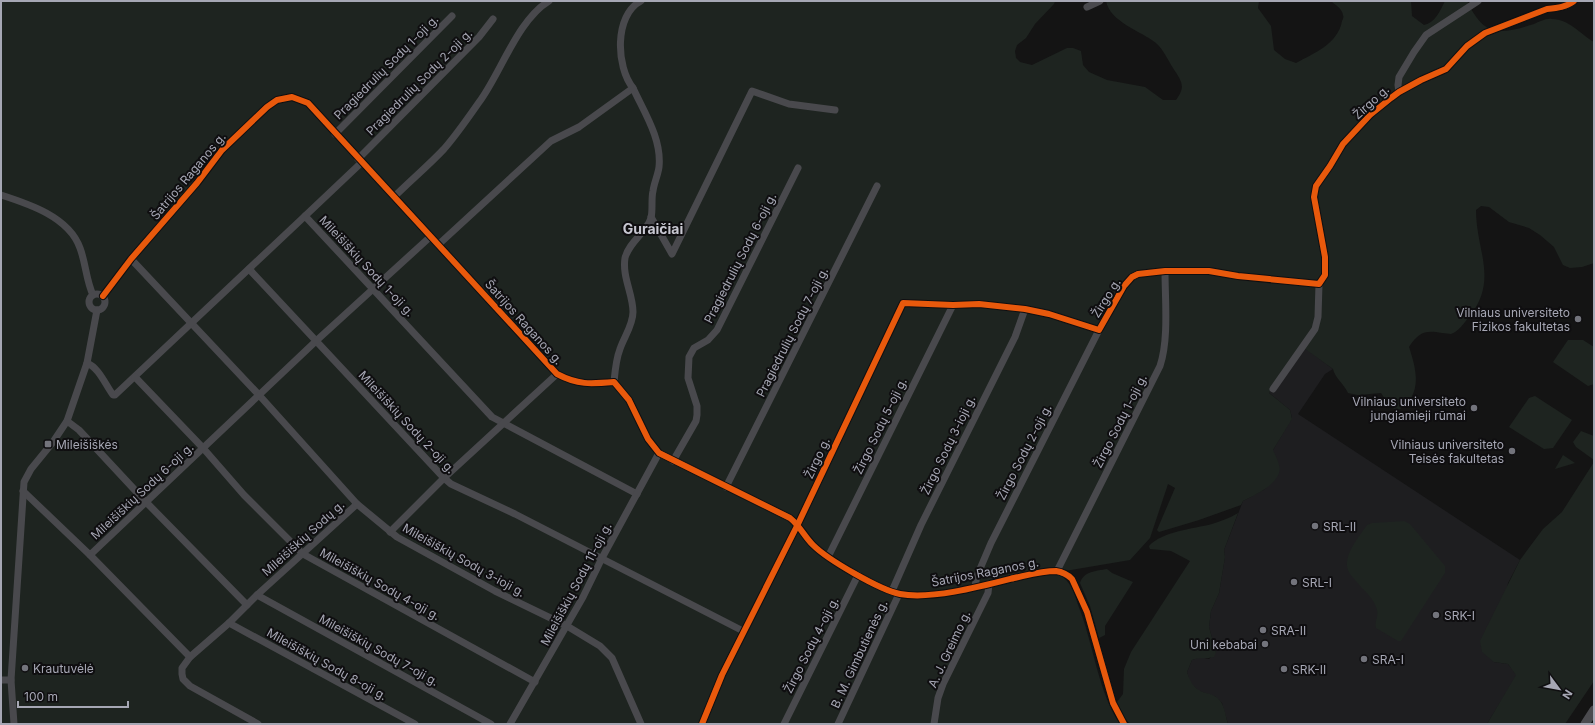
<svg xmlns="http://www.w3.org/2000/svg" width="1595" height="725" font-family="Inter,sans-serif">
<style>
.built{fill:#1e1e20}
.green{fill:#1e2420}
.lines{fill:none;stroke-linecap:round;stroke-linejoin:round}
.minor{stroke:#49494d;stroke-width:7}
.major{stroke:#4b4b4f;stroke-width:9}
.cycleway-casing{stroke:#0f0e10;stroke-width:8}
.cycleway{stroke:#e8590c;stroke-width:6}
.poi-dot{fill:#73747c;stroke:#0f0e10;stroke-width:1.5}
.labels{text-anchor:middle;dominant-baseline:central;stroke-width:4;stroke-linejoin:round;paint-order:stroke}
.street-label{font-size:12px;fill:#a6a7b4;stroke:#0f0e10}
.poi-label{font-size:12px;fill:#a6a7b4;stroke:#0f0e10;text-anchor:start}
.quarter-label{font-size:14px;font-weight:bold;fill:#c7c7d1;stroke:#0f0e10}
</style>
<rect width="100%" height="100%" fill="#141414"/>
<!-- built -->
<polygon class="built" points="1301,345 1333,369 1325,374 1298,414 1520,560 1508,583 1494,662 1508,664 1517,675 1487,724 1228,724 1222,703 1216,697 1199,691 1190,683 1187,672 1192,660 1200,657 1209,659 1216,652 1209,627 1211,611 1219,593 1225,557 1224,550 1243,501 1265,489 1273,450 1292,418 1290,410 1269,393"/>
<!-- green -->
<g class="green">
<path d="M 1,1 L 1055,1 L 1054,4 L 1035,24 L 1026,38 L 1017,45 L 1015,51 L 1016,58 L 1020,62 L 1032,65 L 1067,48 L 1073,48 L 1081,51 L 1083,65 L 1089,72 L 1107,80 L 1145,87 L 1163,100 L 1176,100 C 1186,86 1182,82 1173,68 C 1168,60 1163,49 1156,43 C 1141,31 1110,22 1106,1 L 1259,1 L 1258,8 L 1271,26 L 1274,50 L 1285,59 L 1296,63 C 1314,53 1338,44 1342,21 C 1343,19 1344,17 1343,15 C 1342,8 1335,5 1331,1 L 1411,1 L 1412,16 L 1424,25 C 1435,23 1440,11 1445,1 L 1467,1 C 1484,37 1499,35 1534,24 C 1539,22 1546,18 1552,19 C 1569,19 1580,34 1594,42 L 1594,263 L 1582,267 L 1570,268 L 1563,265 L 1554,247 L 1540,235 L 1529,228 L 1509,222 L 1489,207 L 1481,206 L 1476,210 C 1476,251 1499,280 1469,317 C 1464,323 1459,331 1451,334 C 1449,334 1445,333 1442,333 C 1425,330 1419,332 1409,347 C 1417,371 1423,396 1397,411 L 1389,405 L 1381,393 L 1358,395 L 1348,393 C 1344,384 1335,378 1333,369 L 1301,346 L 1269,393 L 1290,410 L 1292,419 L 1273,450 C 1275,455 1278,460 1279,465 C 1284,482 1255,495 1243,501 L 1241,505 L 1199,520 L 1159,532 L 1157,530 L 1175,488 L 1168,484 L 1150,538 L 1130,560 L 1065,571 L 1064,578 C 1072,585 1075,595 1078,605 C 1093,641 1098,693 1120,724 L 1,724 Z"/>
<polygon points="1568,340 1583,340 1594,347 1594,384 1588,386 1553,362"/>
<polygon points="1535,396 1572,420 1553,448 1544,449 1509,427 1529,398"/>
<polygon points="1581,431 1594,436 1594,460 1576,447 1573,442"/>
<polygon points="1563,455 1575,463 1555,469"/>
<polygon points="1594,462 1594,681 1565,724 1487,724 1516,675 1508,664 1494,662 1482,652 1480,641 1520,560 1543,529 1562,512"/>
<path d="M 1238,513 L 1224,550 L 1225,557 L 1219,593 L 1211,611 L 1209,627 L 1216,652 L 1214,657 C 1206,659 1201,657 1192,660 L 1187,672 C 1196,701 1211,687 1221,702 C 1225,708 1226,718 1228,724 L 1130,724 L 1125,718 L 1117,702 L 1123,694 L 1124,669 L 1131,652 L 1190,561 L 1171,551 L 1150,549 L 1149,546 C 1163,531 1193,529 1212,524 C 1221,521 1230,518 1238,513 Z"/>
<path d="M 1404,521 L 1410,524 L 1445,566 L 1445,573 L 1401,641 L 1398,641 L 1376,628 C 1374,620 1380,616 1376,607 C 1373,599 1367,593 1361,587 C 1358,582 1352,578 1349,572 C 1341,557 1359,537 1367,525 L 1372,523 Z"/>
<path d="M 1107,569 L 1112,573 L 1133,582 L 1105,626 L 1105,635 L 1099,638 L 1090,606 L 1080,583 C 1084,571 1096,571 1107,569 Z"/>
</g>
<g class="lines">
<!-- minor -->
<g class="minor">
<polyline points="1087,7 1100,1"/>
<polyline points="1399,92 1398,85 1399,77 1414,52 1426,35 1478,1"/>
<polyline points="335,134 452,16"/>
<polyline points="358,159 479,37 493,19"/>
<path d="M 1,195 C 29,204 69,217 80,248 C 86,264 86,280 93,295"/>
<path d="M 394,197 C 410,181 428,166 444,149 C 458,133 470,115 482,98 C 502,69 519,19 549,1"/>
<polyline points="305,216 361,163"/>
<polyline points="651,217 672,254 752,91 789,104 835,110"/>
<polyline points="438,245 551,141 579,127 633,88"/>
<polyline points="131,259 259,395 357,504 257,595 229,623 190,657 182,668 182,674 183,679 190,686 258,724"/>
<polyline points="249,269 444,478 451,484 515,514 743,631"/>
<circle cx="97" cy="302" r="8"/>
<path d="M 103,296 L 131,259 L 197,183 L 222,150 L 267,107 L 277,100 L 292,97 L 308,103 L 557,374 C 578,385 590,384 614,382 L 629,400 L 648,439 L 659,453 L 790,518 C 800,526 804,536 813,545 C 828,560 880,590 900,594 C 931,600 983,586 1014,578 C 1028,575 1042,571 1056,571 C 1063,572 1067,574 1072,579 L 1087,612 L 1113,703 L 1124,724"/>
<path d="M 87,363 C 99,368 105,384 113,395 L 115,395 L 305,216 L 492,417 L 637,494"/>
<polyline points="135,377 203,448 244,495 303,554 535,682"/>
<path d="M 614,382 C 615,371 616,359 620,349 C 624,337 633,325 633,312 C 633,294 622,277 625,258 C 629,242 646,233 651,218 C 653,210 651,199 653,191 C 654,183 658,175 659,167 C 662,139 644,112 633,88 C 616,67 614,15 641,1"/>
<polyline points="1273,389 1315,329 1318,317 1319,284"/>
<polyline points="67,421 79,430 146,502 247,605"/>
<polyline points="673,461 696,421 697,415 697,406 688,378 689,357 694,348 708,340 717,330 798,168"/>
<polyline points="726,487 877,186"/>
<polyline points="23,491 90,555 316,341 430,237"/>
<polyline points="357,504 397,537 495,591 567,626 600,646 612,658 641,724"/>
<polyline points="390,532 444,478 557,374"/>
<polyline points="90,555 190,657"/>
<polyline points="828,557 953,305"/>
<path d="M 1057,571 L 1160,366 C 1169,339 1165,300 1165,271"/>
<polyline points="975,586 977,576 991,543 1099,330"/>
<polyline points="892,591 921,525 1015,337 1025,309"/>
<polyline points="257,595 491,724"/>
<polyline points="229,623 415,724"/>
<polyline points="1,680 11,680"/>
<polyline points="14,724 11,680 24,482 31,469 53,442 67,421 87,363 97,310"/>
<polyline points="510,724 583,597 602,558 659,453"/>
<path d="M 702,724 L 722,675 L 798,524 L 903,303 L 953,305 L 979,304 L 1025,309 L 1049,314 L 1099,330 L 1124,286 L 1132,277 L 1138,274 L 1165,271 L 1209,271 L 1238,276 L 1319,284 L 1325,275 L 1325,257 L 1314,197 L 1316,186 L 1330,166 L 1343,144 L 1370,115 L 1391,98 L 1399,92 L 1421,80 L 1446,69 L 1467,46 L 1485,33 L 1547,9 C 1557,8 1567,7 1574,1"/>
<polyline points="784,724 858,575"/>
<polyline points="838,724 899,594"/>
<polyline points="934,724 938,698 943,684 988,593 989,584"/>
</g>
<!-- major -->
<polyline class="major" points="1585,724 1594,710"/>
<defs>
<g id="cycleway">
<path d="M 103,296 L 131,259 L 197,183 L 222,150 L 267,107 L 277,100 L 292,97 L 308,103 L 557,374 C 578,385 590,384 614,382 L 629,400 L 648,439 L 659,453 L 790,518 C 800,526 804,536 813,545 C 828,560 880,590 900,594 C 931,600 983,586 1014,578 C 1028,575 1042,571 1056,571 C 1063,572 1067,574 1072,579 L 1087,612 L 1113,703 L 1124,724"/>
<path d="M 702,724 L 722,675 L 798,524 L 903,303 L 953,305 L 979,304 L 1025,309 L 1049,314 L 1099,330 L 1124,286 L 1132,277 L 1138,274 L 1165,271 L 1209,271 L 1238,276 L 1319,284 L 1325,275 L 1325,257 L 1314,197 L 1316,186 L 1330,166 L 1343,144 L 1370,115 L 1391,98 L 1399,92 L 1421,80 L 1446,69 L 1467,46 L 1485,33 L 1547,9 C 1557,8 1567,7 1574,1"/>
</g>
</defs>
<!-- cycleway casing -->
<use href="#cycleway" class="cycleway-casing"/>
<!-- cycleway -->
<use href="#cycleway" class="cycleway"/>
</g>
<!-- markers -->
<g class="poi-dot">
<circle cx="1578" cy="319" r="4"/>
<circle cx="1474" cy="408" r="4"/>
<rect x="44" y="440" width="8" height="8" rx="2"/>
<circle cx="1512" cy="451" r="4"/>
<circle cx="1315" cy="526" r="4"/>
<circle cx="1294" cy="582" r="4"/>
<circle cx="1436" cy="615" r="4"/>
<circle cx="1263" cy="630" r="4"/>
<circle cx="1265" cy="644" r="4"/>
<circle cx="1364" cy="659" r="4"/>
<circle cx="25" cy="668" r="4"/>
<circle cx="1284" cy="669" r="4"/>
</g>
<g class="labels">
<!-- street labels -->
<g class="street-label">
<text transform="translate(386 67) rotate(-45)">Pragiedrulių Sodų 1-oji g.</text>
<text transform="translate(419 82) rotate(-45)">Pragiedrulių Sodų 2-oji g.</text>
<text transform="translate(1371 102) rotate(-42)">Žirgo g.</text>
<text transform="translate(188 176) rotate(-50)">Šatrijos Raganos g.</text>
<text transform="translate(740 258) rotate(-63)">Pragiedrulių Sodų 6-oji g.</text>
<text transform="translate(367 266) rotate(47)">Mileišiškių Sodų 1-oji g.</text>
<text transform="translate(1106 298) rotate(-58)">Žirgo g.</text>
<text transform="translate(524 322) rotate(48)">Šatrijos Raganos g.</text>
<text transform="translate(792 332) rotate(-63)">Pragiedrulių Sodų 7-oji g.</text>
<text transform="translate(1120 421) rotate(-63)">Žirgo Sodų 1-oji g.</text>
<text transform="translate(407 422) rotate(47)">Mileišiškių Sodų 2-oji g.</text>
<text transform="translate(880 426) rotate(-64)">Žirgo Sodų 5-oji g.</text>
<text transform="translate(948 445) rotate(-64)">Žirgo Sodų 3-ioji g.</text>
<text transform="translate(1024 452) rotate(-63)">Žirgo Sodų 2-oji g.</text>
<text transform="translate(817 458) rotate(-65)">Žirgo g.</text>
<text transform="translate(142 491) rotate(-43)">Mileišiškių Sodų 6-oji g.</text>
<text transform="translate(303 538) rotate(-42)">Mileišiškių Sodų g.</text>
<text transform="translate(464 560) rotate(29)">Mileišiškių Sodų 3-ioji g.</text>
<text transform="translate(985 572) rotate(-11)">Šatrijos Raganos g.</text>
<text transform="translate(380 584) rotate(29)">Mileišiškių Sodų 4-oji g.</text>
<text transform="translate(576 584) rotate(-62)">Mileišiškių Sodų 11-oji g.</text>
<text transform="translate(811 645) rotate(-63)">Žirgo Sodų 4-oji g.</text>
<text transform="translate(949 649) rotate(-65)">A. J. Greimo g.</text>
<text transform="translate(379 650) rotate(29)">Mileišiškių Sodų 7-oji g.</text>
<text transform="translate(859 654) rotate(-65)">B. M. Gimbutienės g.</text>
<text transform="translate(327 664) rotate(29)">Mileišiškių Sodų 8-oji g.</text>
</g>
<!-- poi labels -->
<g class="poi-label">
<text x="1570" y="312" text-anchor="end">Vilniaus universiteto<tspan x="1570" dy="14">Fizikos fakultetas</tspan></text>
<text x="1466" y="401" text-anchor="end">Vilniaus universiteto<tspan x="1466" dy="14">jungiamieji rūmai</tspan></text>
<text x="56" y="444">Mileišiškės</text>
<text x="1504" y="444" text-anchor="end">Vilniaus universiteto<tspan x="1504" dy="14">Teisės fakultetas</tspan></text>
<text x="1323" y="526">SRL-II</text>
<text x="1302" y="582">SRL-I</text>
<text x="1444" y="615">SRK-I</text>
<text x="1271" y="630">SRA-II</text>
<text x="1257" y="644" text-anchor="end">Uni kebabai</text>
<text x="1372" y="659">SRA-I</text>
<text x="33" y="668">Krautuvėlė</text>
<text x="1292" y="669">SRK-II</text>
</g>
<!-- quarter labels -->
<g class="quarter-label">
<text x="653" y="228">Guraičiai</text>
</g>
</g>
<!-- border -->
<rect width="1595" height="725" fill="none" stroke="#a6a7b4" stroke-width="4"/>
<!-- north arrow -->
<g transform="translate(1559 689) rotate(122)" stroke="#0f0e10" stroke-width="3" paint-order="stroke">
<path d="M0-3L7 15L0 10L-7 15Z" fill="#a6a7b4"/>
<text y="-6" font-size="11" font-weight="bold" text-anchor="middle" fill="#a6a7b4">N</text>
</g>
<!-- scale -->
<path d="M18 701v6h110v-6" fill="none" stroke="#a6a7b4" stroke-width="2"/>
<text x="24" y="701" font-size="12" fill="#a6a7b4" stroke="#0f0e10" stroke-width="3" paint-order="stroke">100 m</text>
</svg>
